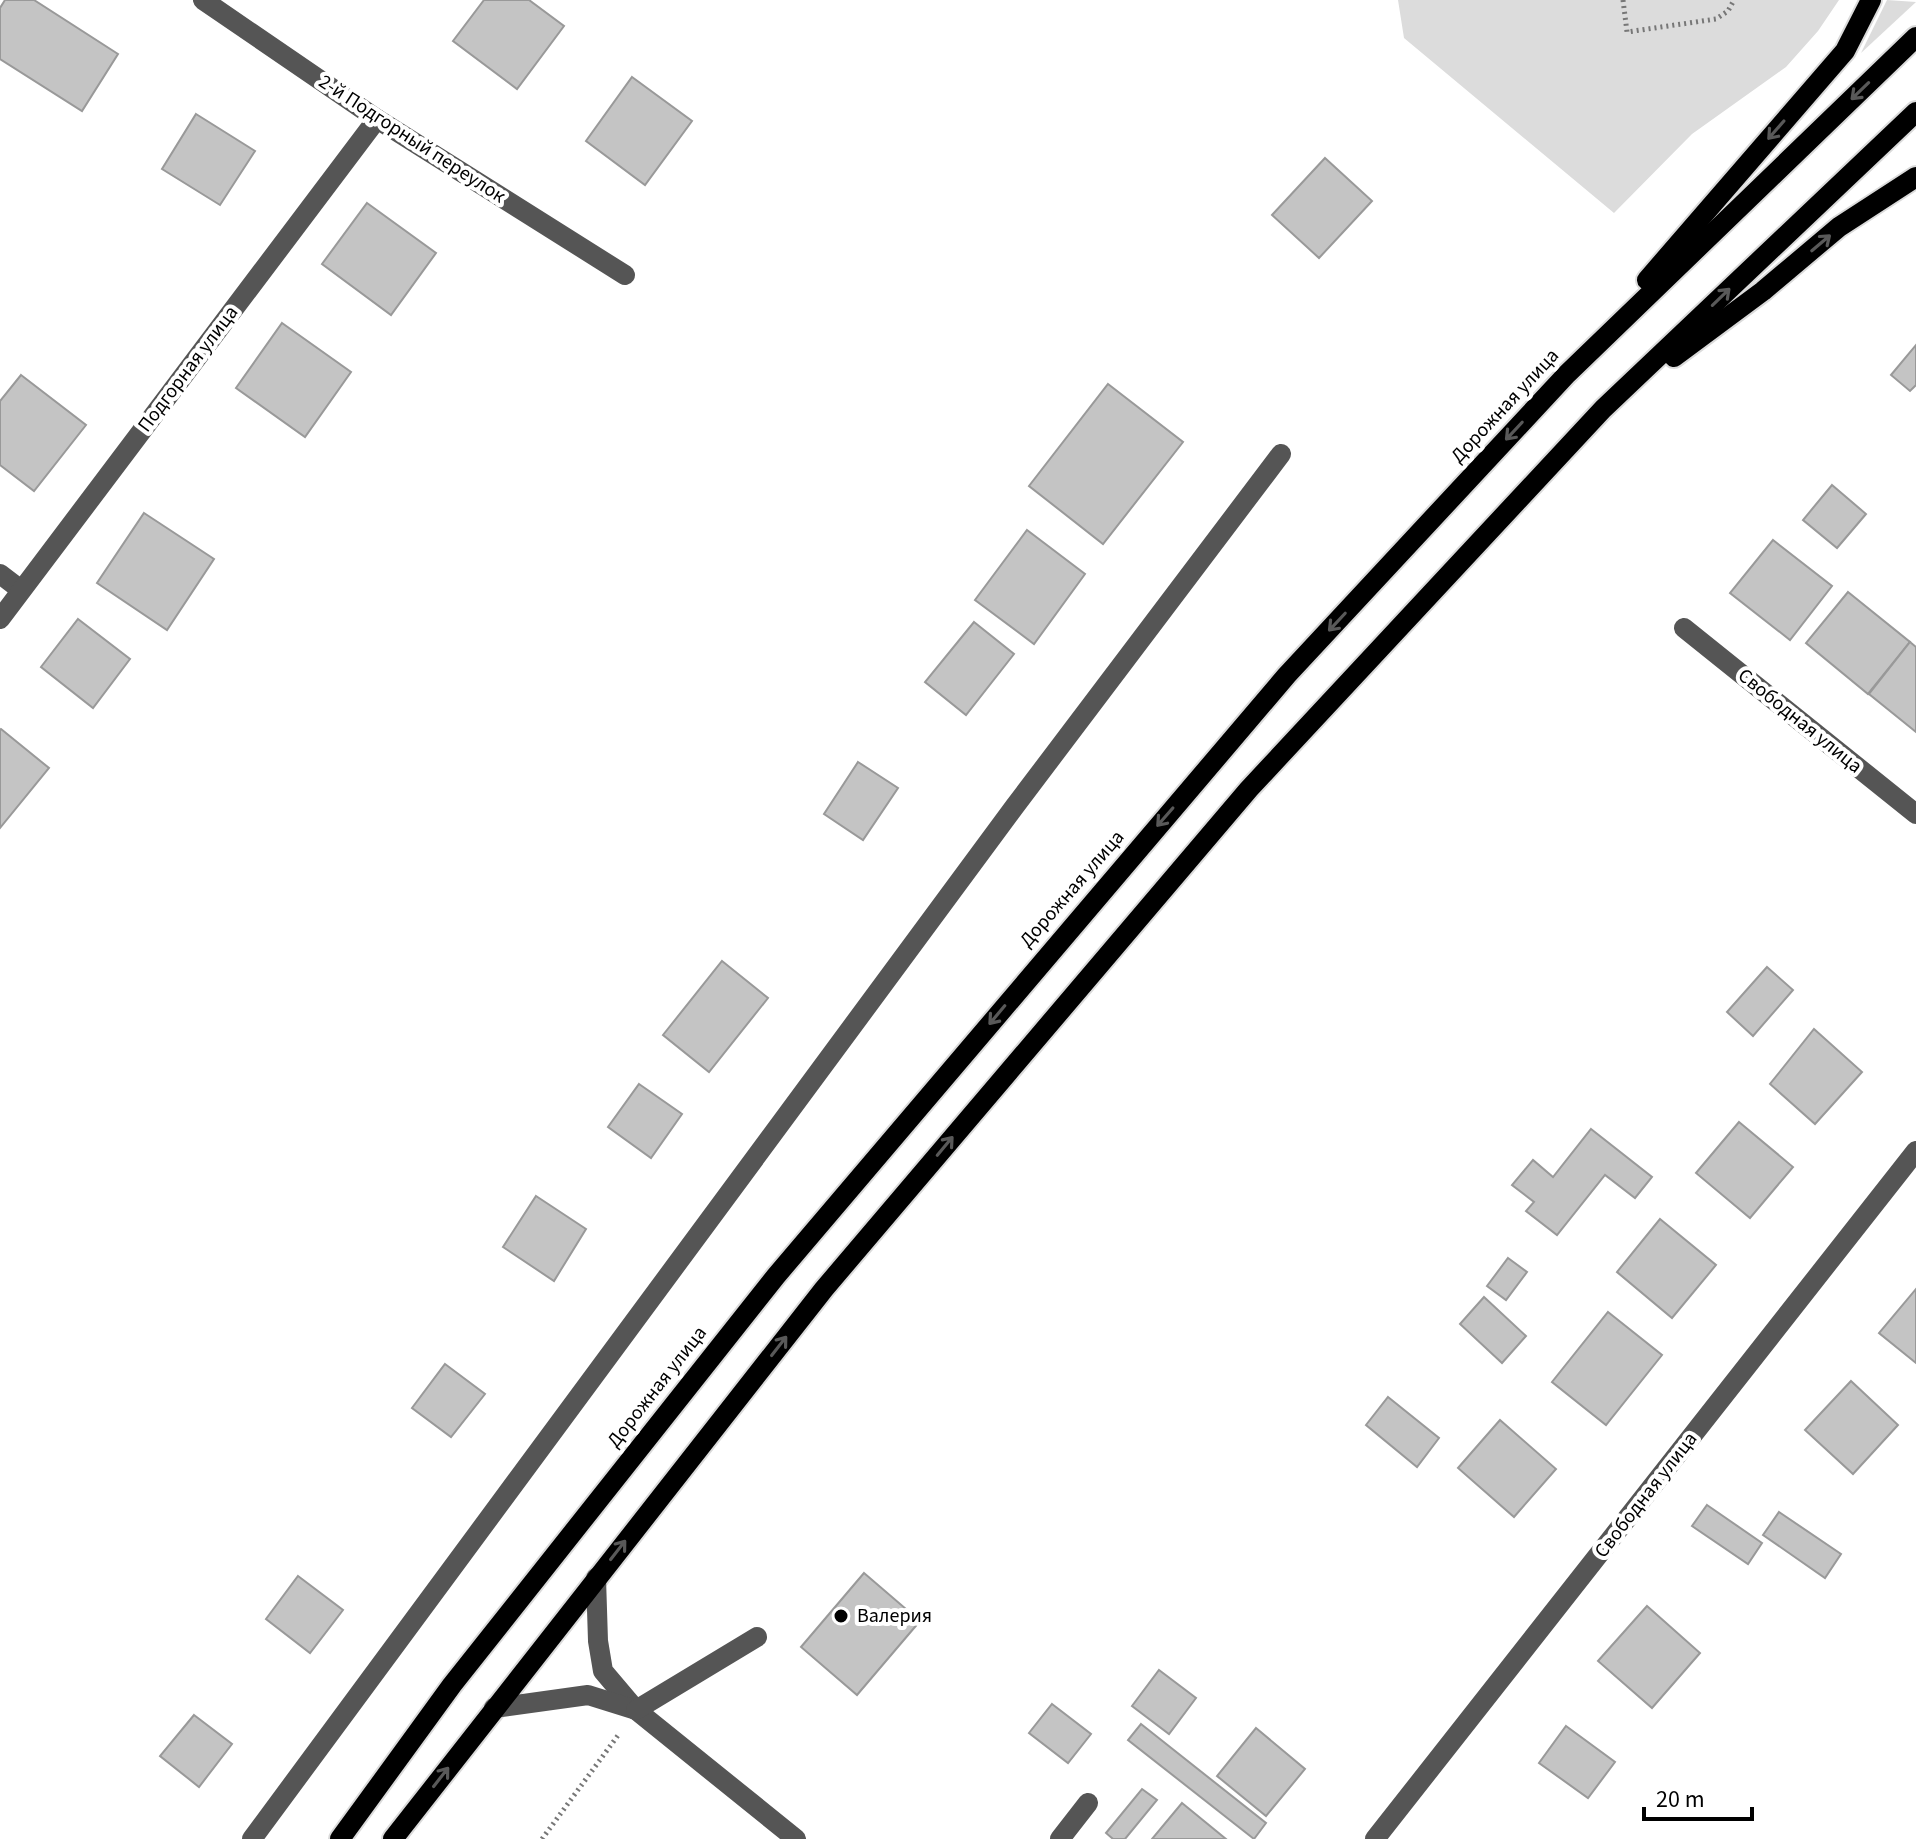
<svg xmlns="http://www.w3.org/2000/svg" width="1916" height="1839" font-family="'Source Sans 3',sans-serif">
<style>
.green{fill:#dcdcdc}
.building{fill:#c4c4c4;stroke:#999;stroke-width:2}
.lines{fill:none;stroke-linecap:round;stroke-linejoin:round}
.major-casing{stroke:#dbdbdb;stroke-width:24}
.path{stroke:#777;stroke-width:5;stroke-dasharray:2 4;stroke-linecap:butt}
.minor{stroke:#555;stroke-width:20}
.major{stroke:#000;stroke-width:20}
.oneway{stroke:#595959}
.poi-dot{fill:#000;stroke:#fff;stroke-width:3}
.labels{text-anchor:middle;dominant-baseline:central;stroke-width:8;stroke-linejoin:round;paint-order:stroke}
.street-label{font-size:20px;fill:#000;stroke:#fff}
.poi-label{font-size:20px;fill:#000;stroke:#fff;text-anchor:start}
</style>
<rect width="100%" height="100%" fill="#fff"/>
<!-- green -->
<g class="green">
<polygon points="1398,0 1839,0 1818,31 1786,67 1692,134 1614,213 1404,38"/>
<polygon points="1887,0 1916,2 1861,53"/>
</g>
<!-- building -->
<g class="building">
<polygon points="5,0 34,0 118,54 82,111 0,59 0,8"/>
<polygon points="484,0 529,0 564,26 517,89 453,41"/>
<polygon points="632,77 692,121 645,185 586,141"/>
<polygon points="196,114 255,151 220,205 162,169"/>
<polygon points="1325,158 1372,201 1319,258 1272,215"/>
<polygon points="367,203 436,253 391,315 322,264"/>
<polygon points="282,323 351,372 305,437 236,388"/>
<polygon points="1916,345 1916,385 1910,391 1891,375"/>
<polygon points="21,375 86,425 34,491 0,465 0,401"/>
<polygon points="1108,384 1183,442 1103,544 1029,486"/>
<polygon points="1832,485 1866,514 1837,548 1803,520"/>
<polygon points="144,513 214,559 167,630 97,583"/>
<polygon points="1027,530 1085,574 1034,644 975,600"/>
<polygon points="1773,540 1832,586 1790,640 1730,593"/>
<polygon points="1848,592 1910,642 1868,694 1806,643"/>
<polygon points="78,619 130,659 93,708 41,667"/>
<polygon points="974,622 1014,654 966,715 925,682"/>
<polygon points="1910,642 1916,647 1916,732 1869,694"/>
<polygon points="1,729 49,768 0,828 0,730"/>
<polygon points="858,762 898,788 863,840 824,814"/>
<polygon points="722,961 768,998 709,1072 663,1035"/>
<polygon points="1767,967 1793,990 1753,1036 1727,1012"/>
<polygon points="1814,1029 1862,1072 1815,1124 1770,1084"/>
<polygon points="639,1084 682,1114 651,1158 608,1127"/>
<polygon points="1739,1122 1793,1167 1750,1218 1696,1173"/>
<polygon points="1591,1129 1652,1177 1635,1198 1605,1175 1557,1235 1526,1211 1534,1202 1512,1185 1533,1160 1553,1177"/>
<polygon points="536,1196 586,1229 554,1281 503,1247"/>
<polygon points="1660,1219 1716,1265 1672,1318 1617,1272"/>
<polygon points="1508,1258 1527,1272 1506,1300 1487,1286"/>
<polygon points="1916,1289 1916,1363 1879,1333"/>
<polygon points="1484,1297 1526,1336 1502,1363 1460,1324"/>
<polygon points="1608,1312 1662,1355 1606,1425 1552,1382"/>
<polygon points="445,1364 485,1394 451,1437 412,1408"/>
<polygon points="1851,1381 1898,1425 1853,1474 1805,1430"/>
<polygon points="1388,1397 1439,1438 1417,1467 1366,1425"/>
<polygon points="1500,1420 1556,1469 1514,1517 1458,1468"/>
<polygon points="1707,1505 1762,1543 1748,1564 1692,1526"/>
<polygon points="1779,1512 1841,1554 1825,1578 1763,1535"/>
<polygon points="864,1573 920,1621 857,1695 801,1647"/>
<polygon points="298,1576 343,1610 310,1653 266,1619"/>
<polygon points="1647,1606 1700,1653 1652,1708 1598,1661"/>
<polygon points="1159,1670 1196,1698 1169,1734 1132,1706"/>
<polygon points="1052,1704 1091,1734 1068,1763 1029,1733"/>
<polygon points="194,1715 232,1744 199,1787 160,1756"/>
<polygon points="1141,1724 1266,1823 1254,1839 1128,1740"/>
<polygon points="1566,1726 1615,1762 1588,1798 1539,1763"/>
<polygon points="1256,1728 1305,1769 1266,1816 1217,1776"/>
<polygon points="1142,1789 1157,1800 1125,1839 1113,1839 1106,1833"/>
<polygon points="1182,1803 1226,1839 1152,1839"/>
</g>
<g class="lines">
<defs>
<g id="major">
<polyline points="1647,280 1845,51 1871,0"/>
<polyline points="1674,357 1763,291 1839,227 1916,177"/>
<polyline points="340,1839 452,1685 776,1276 1287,675 1567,374 1916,37"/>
<polyline points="393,1839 824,1289 1249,789 1603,409 1916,112"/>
</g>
</defs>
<!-- major casing -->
<use href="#major" class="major-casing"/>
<!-- path -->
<g class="path">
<polyline points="1623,0 1627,32 1716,19 1728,11 1734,0"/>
<polyline points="542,1839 619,1734"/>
</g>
<!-- minor -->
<g class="minor">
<polyline points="203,0 377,119 625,275"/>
<polyline points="0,574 21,590"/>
<polyline points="0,619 377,119"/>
<polyline points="1684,628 1916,814"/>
<polyline points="596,1578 598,1641 603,1671 636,1710 796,1839"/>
<polyline points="494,1708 588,1695 636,1710"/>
<polyline points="636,1710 757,1637"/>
<polyline points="252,1839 1015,806 1281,454"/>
<polyline points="1060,1839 1088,1803"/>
<polyline points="1375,1839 1916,1151"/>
</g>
<!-- major -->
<use href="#major" class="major"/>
</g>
<!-- one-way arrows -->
<defs><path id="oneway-shaft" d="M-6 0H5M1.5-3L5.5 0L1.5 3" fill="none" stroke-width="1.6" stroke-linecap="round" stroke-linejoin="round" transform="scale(2)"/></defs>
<g class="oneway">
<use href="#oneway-shaft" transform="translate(1860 91) rotate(136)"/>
<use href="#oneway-shaft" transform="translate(1776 130) rotate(131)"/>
<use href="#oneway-shaft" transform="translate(1821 243) rotate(-40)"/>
<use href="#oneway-shaft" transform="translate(1721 297) rotate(-44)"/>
<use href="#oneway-shaft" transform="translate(1514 431) rotate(133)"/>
<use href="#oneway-shaft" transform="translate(1337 622) rotate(133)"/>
<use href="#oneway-shaft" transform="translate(1165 817) rotate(131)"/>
<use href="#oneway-shaft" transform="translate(997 1015) rotate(130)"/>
<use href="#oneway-shaft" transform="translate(945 1146) rotate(-50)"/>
<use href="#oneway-shaft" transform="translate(779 1346) rotate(-52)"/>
<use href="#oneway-shaft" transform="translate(618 1550) rotate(-52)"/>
<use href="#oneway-shaft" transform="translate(441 1777) rotate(-52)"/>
</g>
<!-- markers -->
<circle class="poi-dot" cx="841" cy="1616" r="8"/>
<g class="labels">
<!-- street labels -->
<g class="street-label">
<text transform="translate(412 139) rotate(33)">2-й Подгорный переулок</text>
<text transform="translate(188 369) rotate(-53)">Подгорная улица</text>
<text transform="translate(1505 406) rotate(-47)">Дорожная улица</text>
<text transform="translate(1800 721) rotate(39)">Свободная улица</text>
<text transform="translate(1072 889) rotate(-49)">Дорожная улица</text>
<text transform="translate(657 1387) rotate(-52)">Дорожная улица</text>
<text transform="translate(1646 1495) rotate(-52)">Свободная улица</text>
</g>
<!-- poi labels -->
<g class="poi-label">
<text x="857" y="1616">Валерия</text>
</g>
</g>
<!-- scale -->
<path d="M1644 1807v12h108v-12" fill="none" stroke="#000000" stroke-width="4"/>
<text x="1656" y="1807" font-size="24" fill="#000000" stroke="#ffffff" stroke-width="6" paint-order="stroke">20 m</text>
</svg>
